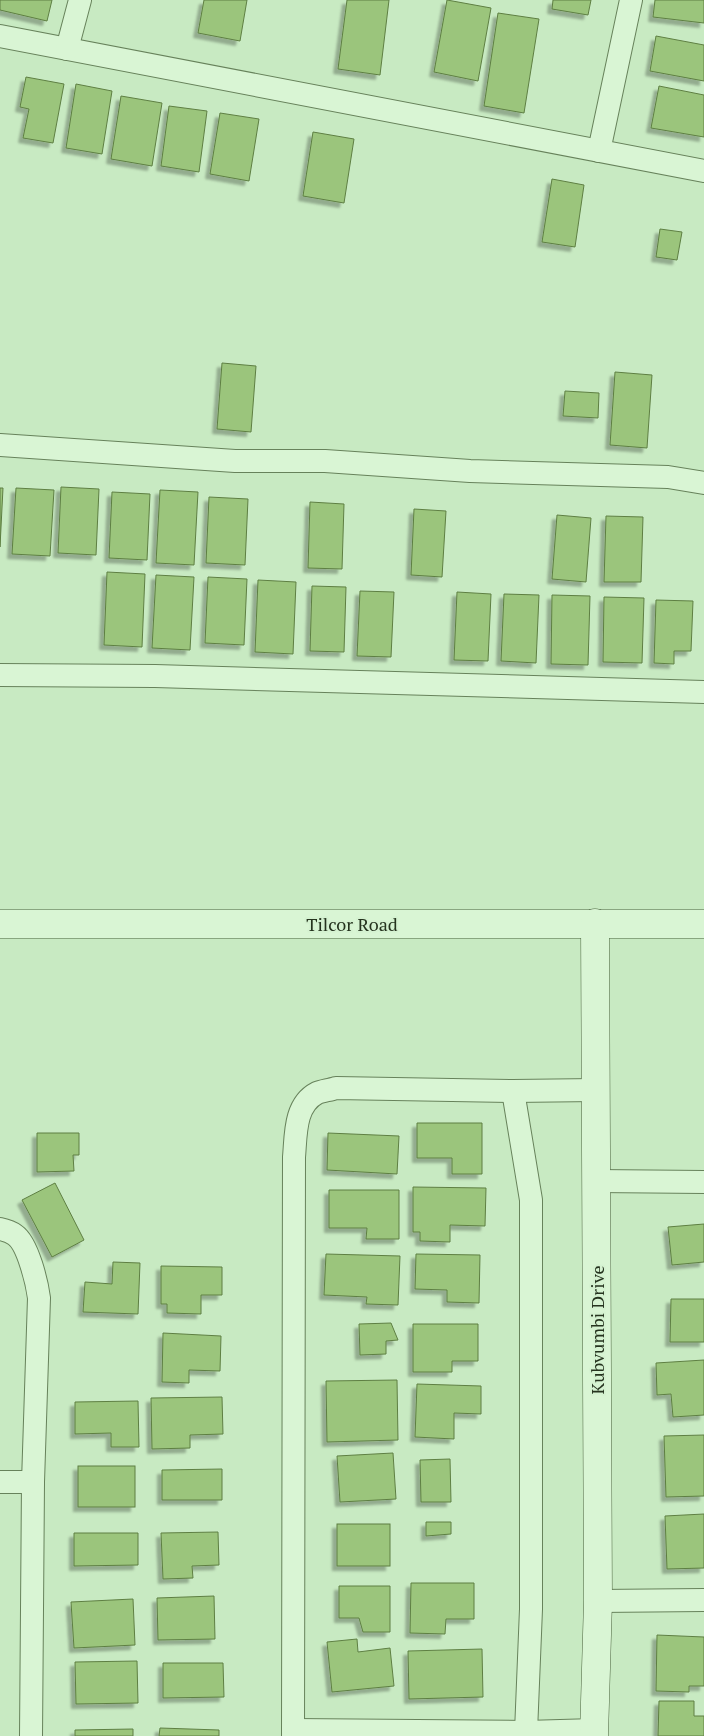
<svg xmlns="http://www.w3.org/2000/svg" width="704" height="1736" font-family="'PT Serif',serif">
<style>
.building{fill:#9bc57b;stroke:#5e7f43;filter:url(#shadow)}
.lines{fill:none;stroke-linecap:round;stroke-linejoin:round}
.street-casing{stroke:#67825b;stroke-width:24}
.secondary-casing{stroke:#4b633e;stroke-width:29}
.street{stroke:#d9f5d4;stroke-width:22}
.secondary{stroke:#d9f5d4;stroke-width:28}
.labels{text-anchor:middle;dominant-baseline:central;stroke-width:4;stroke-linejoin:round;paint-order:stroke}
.street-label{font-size:18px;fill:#25331e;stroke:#d5f2d1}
</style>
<defs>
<filter id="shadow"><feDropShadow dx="-4.5" dy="4.5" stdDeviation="1" flood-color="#0004"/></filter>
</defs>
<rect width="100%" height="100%" fill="#c8eac2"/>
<!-- building -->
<g class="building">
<polygon points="0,0 52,0 47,21 0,10"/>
<polygon points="204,0 247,0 240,41 198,33"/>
<polygon points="347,0 389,0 380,75 338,69"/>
<polygon points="447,0 491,8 478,81 434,72"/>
<polygon points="553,0 591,0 588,15 552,9"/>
<polygon points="655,0 704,0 704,23 653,17"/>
<polygon points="498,13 539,19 524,113 484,106"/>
<polygon points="656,36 704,45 704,81 650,71"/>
<polygon points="26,77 64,84 53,143 23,138 29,109 20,107"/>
<polygon points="76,84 112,91 102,154 66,148"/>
<polygon points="659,86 704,95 704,137 651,128"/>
<polygon points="121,96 162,103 152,166 111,159"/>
<polygon points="169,106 207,111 199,172 161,166"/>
<polygon points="220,113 259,119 249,181 210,174"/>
<polygon points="313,132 354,139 344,203 303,196"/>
<polygon points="552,179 584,185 575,247 542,242"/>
<polygon points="660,229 682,232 677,260 656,257"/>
<polygon points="222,363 256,366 251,432 217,429"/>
<polygon points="615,372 652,375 647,448 610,445"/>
<polygon points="565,391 599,393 598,418 563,416"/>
<polygon points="61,487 99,489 96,555 58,553"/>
<polygon points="0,488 3,488 0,547"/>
<polygon points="16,488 54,490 50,556 12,554"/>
<polygon points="160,490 198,492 194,565 156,563"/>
<polygon points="112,492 150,494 147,560 109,558"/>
<polygon points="209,497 248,499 245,565 206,563"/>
<polygon points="310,502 344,504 342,569 308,568"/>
<polygon points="414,509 446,511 442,577 411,575"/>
<polygon points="557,515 591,518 586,582 552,579"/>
<polygon points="606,516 643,517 641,582 604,582"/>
<polygon points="107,572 145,574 142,647 104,645"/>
<polygon points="156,575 194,577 190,650 152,648"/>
<polygon points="208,577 247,579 244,645 205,643"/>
<polygon points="258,580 296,582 293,654 255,652"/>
<polygon points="312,586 346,587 344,652 310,651"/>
<polygon points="360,591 394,592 391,657 357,656"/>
<polygon points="457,592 491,594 488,661 454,660"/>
<polygon points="504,594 539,595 536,663 501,661"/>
<polygon points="552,595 590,596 588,665 551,664"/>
<polygon points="604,597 644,598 642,663 603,662"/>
<polygon points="656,600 693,601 691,651 674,651 674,664 654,663"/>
<polygon points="417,1123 482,1123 482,1174 452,1174 452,1158 417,1158"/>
<polygon points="37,1133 79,1133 79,1155 73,1155 74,1171 37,1172"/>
<polygon points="328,1133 399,1136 397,1174 327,1170"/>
<polygon points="55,1183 84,1240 52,1257 22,1200"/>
<polygon points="413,1187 486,1188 485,1226 450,1225 450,1242 420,1241 420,1232 413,1232"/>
<polygon points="329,1190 399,1190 399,1239 366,1239 367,1228 329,1228"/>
<polygon points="704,1224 704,1262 672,1265 668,1227"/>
<polygon points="326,1254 400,1256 398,1305 366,1304 367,1297 324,1295"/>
<polygon points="416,1254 480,1255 479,1303 447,1302 447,1290 415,1289"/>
<polygon points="113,1262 140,1263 138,1314 83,1312 85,1282 112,1284"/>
<polygon points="161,1266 222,1267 222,1295 201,1295 201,1314 167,1313 167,1304 161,1304"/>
<polygon points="671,1299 704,1299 704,1342 670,1342"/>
<polygon points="391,1323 398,1340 386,1341 386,1354 360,1355 359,1324"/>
<polygon points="413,1324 478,1324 478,1361 452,1361 452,1372 413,1372"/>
<polygon points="163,1333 221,1336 220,1371 189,1370 189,1383 162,1382"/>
<polygon points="704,1360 704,1415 673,1417 671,1394 657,1395 656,1363"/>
<polygon points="397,1380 398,1440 327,1442 326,1381"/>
<polygon points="417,1384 481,1386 481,1414 454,1413 454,1439 415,1437"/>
<polygon points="222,1397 223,1434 190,1435 190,1448 152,1449 151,1398"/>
<polygon points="138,1401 139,1447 111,1447 111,1433 75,1434 75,1402"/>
<polygon points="704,1435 704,1496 666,1497 664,1436"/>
<polygon points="393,1453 396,1499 340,1502 337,1456"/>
<polygon points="450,1459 451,1502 421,1502 420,1460"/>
<rect x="78" y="1466" width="57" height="41"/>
<polygon points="222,1469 222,1500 162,1500 162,1470"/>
<polygon points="704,1514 704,1568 667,1569 665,1516"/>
<polygon points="426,1522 451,1522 451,1534 426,1536"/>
<rect x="337" y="1524" width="53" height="42"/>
<polygon points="218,1532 219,1565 192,1566 193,1578 163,1579 161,1533"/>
<polygon points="74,1533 138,1533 138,1565 74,1566"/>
<polygon points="411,1583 474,1583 474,1619 446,1619 445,1634 410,1633"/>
<polygon points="339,1586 390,1586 390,1632 363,1632 359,1618 339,1618"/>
<polygon points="214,1596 215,1639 158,1640 157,1598"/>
<polygon points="133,1599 135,1645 74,1648 71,1602"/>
<polygon points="657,1635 704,1637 704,1686 689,1686 689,1692 656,1691"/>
<polygon points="357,1639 358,1652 390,1648 394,1686 332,1692 327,1642"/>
<polygon points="482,1649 483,1697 409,1699 408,1651"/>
<polygon points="137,1661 138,1703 76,1704 75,1662"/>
<polygon points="163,1663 223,1663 224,1697 163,1698"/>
<polygon points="659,1701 694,1701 694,1716 704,1716 704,1736 658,1736"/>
<polygon points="160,1728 219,1730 219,1736 159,1736"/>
<polygon points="133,1729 133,1736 75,1736 75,1730"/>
</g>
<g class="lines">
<defs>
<g id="street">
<polyline points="0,36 704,171"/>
<polyline points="67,49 80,0"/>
<polyline points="599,151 631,0"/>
<polyline points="0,445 235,461 325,461 470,471 668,477 704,483"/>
<polyline points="0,675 155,676 704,692"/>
<polyline points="513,1091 531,1200 531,1609 526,1732"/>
<polyline points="596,1181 704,1182"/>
<path d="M 0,1229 C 5,1230 11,1232 15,1235 C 28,1244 37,1283 39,1298 L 33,1482 L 31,1736"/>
<polyline points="0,1482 33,1482"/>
<polyline points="598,1601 704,1600"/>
<polyline points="293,1730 526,1732 595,1730"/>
<path d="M 293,1736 L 294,1157 C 296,1136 294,1105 317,1093 C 322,1091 330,1090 336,1088 L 513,1091 L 596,1090"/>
</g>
<g id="secondary">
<polyline points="0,924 704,924"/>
<polyline points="594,1736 598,1601 595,923"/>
</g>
</defs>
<!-- street casing -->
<use href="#street" class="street-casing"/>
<!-- secondary casing -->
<use href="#secondary" class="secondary-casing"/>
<!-- street -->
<use href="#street" class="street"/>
<!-- secondary -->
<use href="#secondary" class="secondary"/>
</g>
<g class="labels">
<!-- street labels -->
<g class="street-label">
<text x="352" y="924">Tilcor Road</text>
<text transform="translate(597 1330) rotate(-90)">Kubvumbi Drive</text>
</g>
</g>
</svg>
